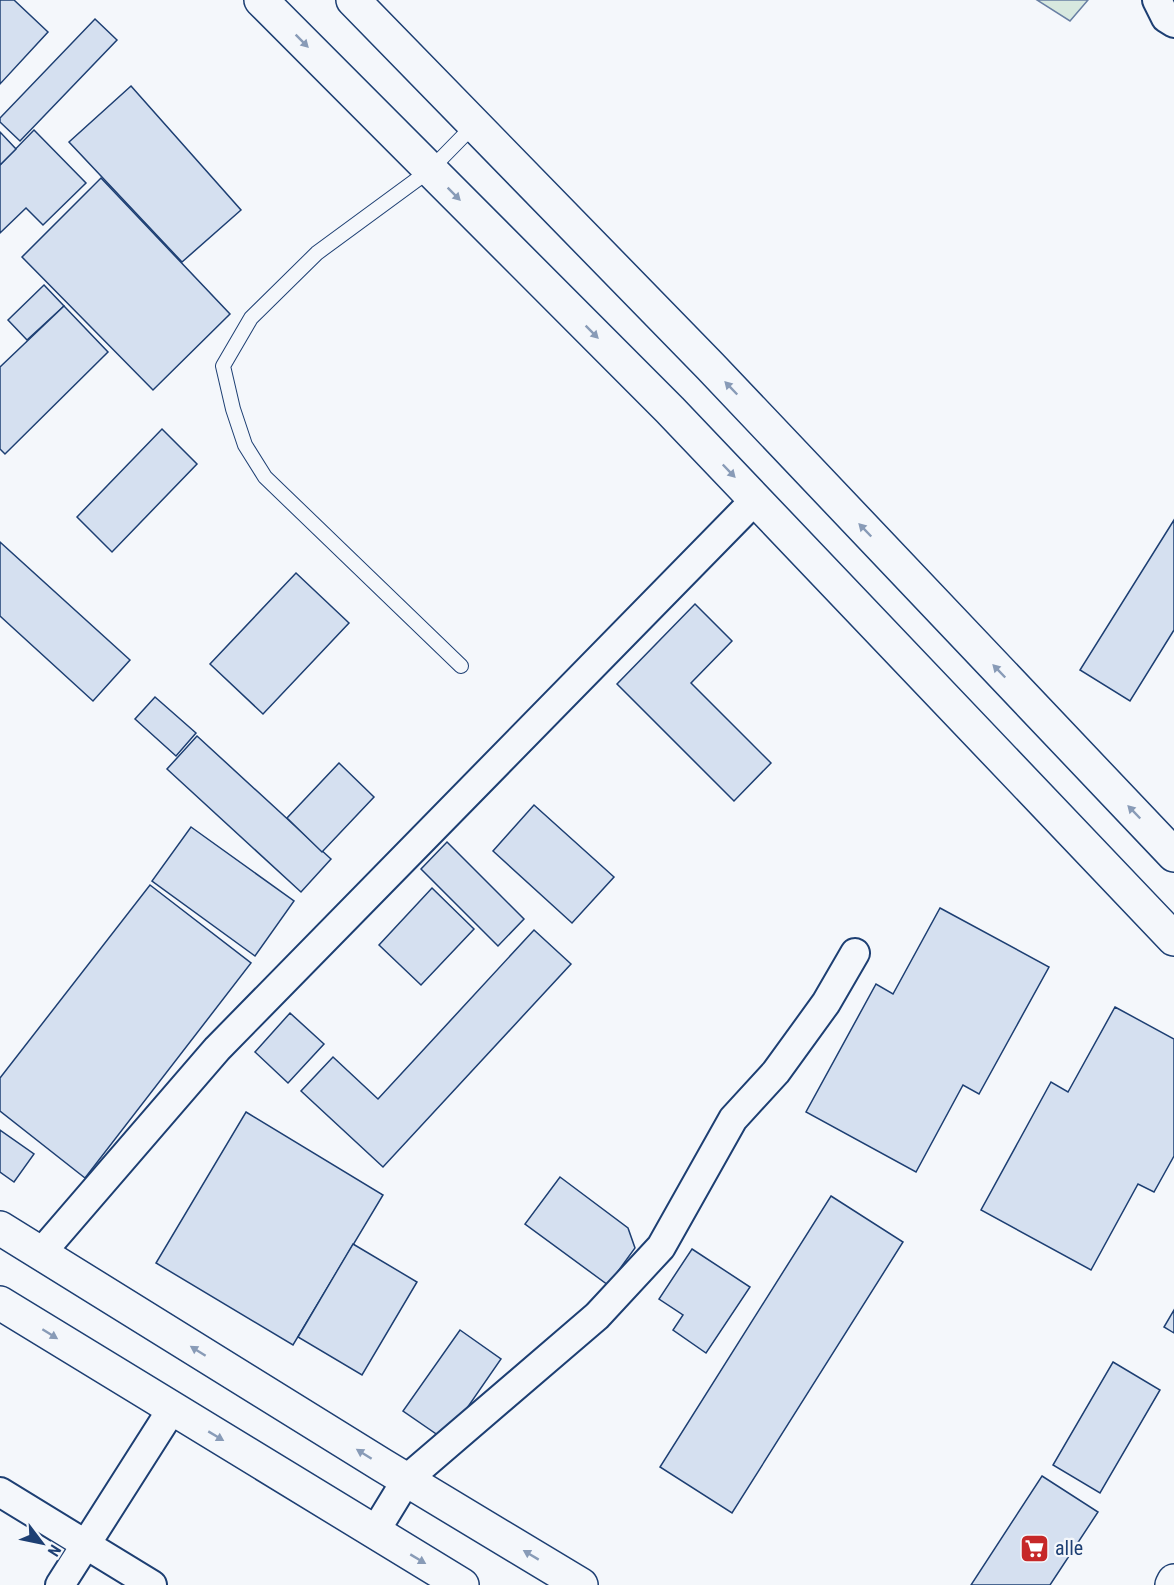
<svg xmlns="http://www.w3.org/2000/svg" width="1174" height="1585" font-family="'Roboto Condensed',sans-serif">
<style>
.green{fill:#d7e8df;stroke:#687fa3;stroke-width:1.5}
.building{fill:#d5e0f0;stroke:#1d3f73;stroke-width:1.5}
.lines{fill:none;stroke-linecap:round;stroke-linejoin:round}
.service-casing{stroke:#1d3f73;stroke-width:16}
.minor-casing{stroke:#1d3f73;stroke-width:32}
.tertiary-casing{stroke:#1d3f73;stroke-width:36}
.primary-casing{stroke:#1d3f73;stroke-width:36}
.trunk-casing{stroke:#1d3f73;stroke-width:36}
.service{stroke:#f4f7fb;stroke-width:14}
.minor{stroke:#f4f7fb;stroke-width:28}
.tertiary{stroke:#f4f7fb;stroke-width:33}
.primary{stroke:#f4f7fb;stroke-width:33}
.trunk{stroke:#f4f7fb;stroke-width:33}
.oneway{fill:#889bb7}
.labels{text-anchor:middle;dominant-baseline:central;stroke-width:4.5;stroke-linejoin:round;paint-order:stroke}
.poi-label{font-size:20px;fill:#1d3f73;stroke:#f4f7fb;text-anchor:start}
</style>
<rect width="100%" height="100%" fill="#f4f7fb"/>
<!-- green -->
<polygon class="green" points="1037,0 1088,0 1070,21"/>
<!-- building -->
<g class="building">
<polygon points="0,0 14,0 48,32 0,84"/>
<polygon points="95,19 117,40 20,141 0,122 0,118"/>
<polygon points="131,86 241,210 182,262 69,142"/>
<polygon points="34,130 86,183 43,225 26,208 0,233 0,165"/>
<polygon points="0,132 16,149 0,165"/>
<polygon points="101,178 230,314 153,390 22,257"/>
<polygon points="44,285 64,306 27,340 8,320"/>
<polygon points="64,306 108,352 5,454 0,449 0,367"/>
<polygon points="162,429 197,464 112,552 77,517"/>
<polygon points="1174,520 1174,630 1130,701 1080,670"/>
<polygon points="0,542 130,660 93,701 0,616"/>
<polygon points="296,573 349,623 263,714 210,664"/>
<polygon points="695,604 732,641 691,683 771,763 734,801 617,684"/>
<polygon points="155,697 196,733 176,756 135,719"/>
<polygon points="197,736 331,859 301,892 167,769"/>
<polygon points="339,763 374,797 322,852 287,818"/>
<polygon points="534,805 614,877 572,923 493,851"/>
<polygon points="191,827 294,901 255,956 152,881"/>
<polygon points="447,842 524,919 498,946 421,869"/>
<polygon points="150,885 251,963 85,1178 0,1111 0,1078"/>
<polygon points="432,888 474,929 421,985 379,945"/>
<polygon points="940,908 1049,967 979,1094 963,1085 916,1172 806,1112 876,984 893,994"/>
<polygon points="534,930 571,964 383,1167 301,1091 333,1057 378,1099"/>
<polygon points="1115,1007 1174,1039 1174,1156 1154,1192 1138,1184 1091,1270 981,1210 1051,1082 1068,1092"/>
<polygon points="290,1013 324,1044 288,1083 255,1052"/>
<polygon points="246,1112 383,1195 293,1345 156,1263"/>
<polygon points="0,1130 34,1154 14,1182 0,1172"/>
<polygon points="560,1177 628,1228 635,1248 608,1285 525,1224"/>
<polygon points="831,1196 903,1242 732,1513 660,1467"/>
<polygon points="353,1244 417,1282 362,1375 298,1337"/>
<polygon points="692,1249 750,1287 706,1353 673,1330 683,1315 659,1299"/>
<polygon points="1174,1310 1174,1333 1164,1327"/>
<polygon points="460,1330 501,1359 445,1440 403,1411"/>
<polygon points="1113,1362 1160,1390 1100,1493 1053,1465"/>
<polygon points="1042,1476 1098,1512 1050,1585 971,1585"/>
</g>
<g class="lines">
<defs>
<polyline id="service" points="461,666 265,477 245,445 233,409 223,366 251,318 317,253 430,170 475,124"/>
<g id="minor">
<polyline points="1157,0 1166,18 1174,23"/>
<polyline points="41,1253 217,1049 756,499"/>
<polyline points="0,1492 152,1585"/>
<polyline points="374,1533 407,1479 597,1316 661,1247 733,1119 776,1072 826,1003 855,953"/>
<polyline points="60,1585 172,1409"/>
</g>
<g id="tertiary">
<polyline points="261,0 670,410 1174,939"/>
<polyline points="353,0 710,366 1174,855"/>
</g>
<g id="primary">
<polyline points="0,1228 382,1465 581,1585"/>
<polyline points="0,1303 462,1585"/>
</g>
<polyline id="trunk" points="1172,1585 1174,1581"/>
</defs>
<!-- service casing -->
<use href="#service" class="service-casing"/>
<!-- minor casing -->
<use href="#minor" class="minor-casing"/>
<!-- tertiary casing -->
<use href="#tertiary" class="tertiary-casing"/>
<!-- primary casing -->
<use href="#primary" class="primary-casing"/>
<!-- trunk casing -->
<use href="#trunk" class="trunk-casing"/>
<!-- service -->
<use href="#service" class="service"/>
<!-- minor -->
<use href="#minor" class="minor"/>
<!-- tertiary -->
<use href="#tertiary" class="tertiary"/>
<!-- primary -->
<use href="#primary" class="primary"/>
<!-- trunk -->
<use href="#trunk" class="trunk"/>
</g>
<!-- one-way arrows -->
<defs><path id="oneway-solid" d="M-6-.8H1V-3.2L6.5 0L1 3.2V.8H-6Z" transform="scale(1.5)"/></defs>
<g class="oneway">
<use href="#oneway-solid" transform="translate(302 41) rotate(45)"/>
<use href="#oneway-solid" transform="translate(454 194) rotate(45)"/>
<use href="#oneway-solid" transform="translate(592 332) rotate(45)"/>
<use href="#oneway-solid" transform="translate(731 388) rotate(-134)"/>
<use href="#oneway-solid" transform="translate(729 471) rotate(46)"/>
<use href="#oneway-solid" transform="translate(865 530) rotate(-134)"/>
<use href="#oneway-solid" transform="translate(999 671) rotate(-134)"/>
<use href="#oneway-solid" transform="translate(1134 812) rotate(-134)"/>
<use href="#oneway-solid" transform="translate(50 1334) rotate(32)"/>
<use href="#oneway-solid" transform="translate(198 1351) rotate(-148)"/>
<use href="#oneway-solid" transform="translate(216 1436) rotate(31)"/>
<use href="#oneway-solid" transform="translate(364 1454) rotate(-148)"/>
<use href="#oneway-solid" transform="translate(531 1555) rotate(-149)"/>
<use href="#oneway-solid" transform="translate(418 1559) rotate(31)"/>
</g>
<!-- icons -->
<defs>
<symbol id="supermarket-square" viewBox="-11 -11 22 22"><rect x="-9" y="-9" width="18" height="18" rx="4" fill="#c62828" stroke="#f4f7fb"/><path d="M-6-5.5h2.5l.6 2H6L4.5 2H-2.5L-4.4-4H-6ZM-1.5 3.2a1.3 1.3 0 1 0 .1 0ZM3 3.2a1.3 1.3 0 1 0 .1 0Z" fill="#fff"/></symbol>
</defs>
<g fill-rule="evenodd">
<use href="#supermarket-square" x="1018" y="1532" width="33" height="33"/>
</g>
<g class="labels">
<!-- poi labels -->
<g class="poi-label">
<text x="1055" y="1548">alle</text>
</g>
</g>
<!-- north arrow -->
<g transform="translate(42 1543) rotate(122)" stroke="#f4f7fb" stroke-width="4.5" paint-order="stroke">
<path d="M0-4.5L10 22L0 15L-10 22Z" fill="#1d3f73"/>
<text y="-9" font-size="16" font-weight="bold" text-anchor="middle" fill="#1d3f73">N</text>
</g>
</svg>
